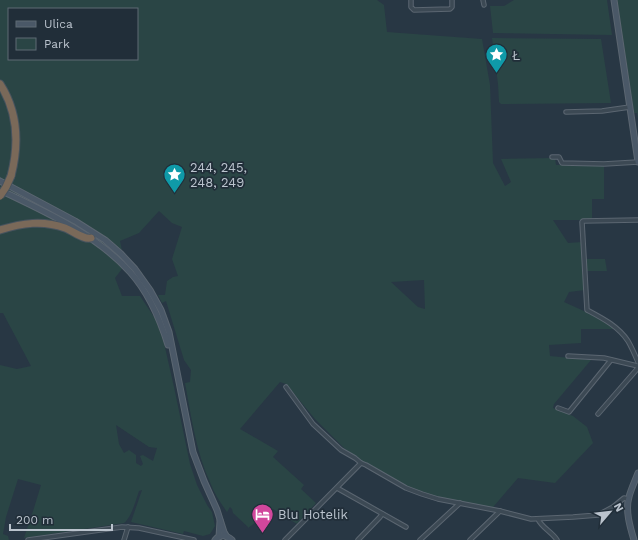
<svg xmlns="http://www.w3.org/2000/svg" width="638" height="540" font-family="'Work Sans',sans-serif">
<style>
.green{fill:#2a4545;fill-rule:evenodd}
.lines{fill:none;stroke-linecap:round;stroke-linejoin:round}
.street-casing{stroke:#5b6671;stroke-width:5.5}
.secondary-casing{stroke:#5b6671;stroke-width:7}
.highway-casing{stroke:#47535e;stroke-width:9}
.street{stroke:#3c4954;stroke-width:3.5}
.secondary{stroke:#4a5867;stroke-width:5}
.highway{stroke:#7a6959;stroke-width:7}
.highway-bridge-casing{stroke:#47535e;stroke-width:9;stroke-linecap:butt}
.highway-bridge{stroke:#7a6959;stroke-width:7}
.labels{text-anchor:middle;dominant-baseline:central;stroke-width:3.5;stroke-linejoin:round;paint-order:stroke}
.poi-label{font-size:13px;fill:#bac3cd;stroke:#212e39;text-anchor:start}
</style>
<rect width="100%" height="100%" fill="#283744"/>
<!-- green -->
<g class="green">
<path d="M 0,0 L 377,0 L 384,5 L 387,32 L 482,39 L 490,85 L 493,163 L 505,186 L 511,182 L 501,159 L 555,158 L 556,165 L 604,165 L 604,199 L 592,199 L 592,220 L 553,220 L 568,243 L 582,242 L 583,259 L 605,259 L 607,271 L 583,271 L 585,290 L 569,292 L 564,302 C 582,310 599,317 614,329 L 581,329 L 581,343 L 549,345 L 550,356 L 591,360 L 554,404 L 553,408 L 573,416 L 587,427 L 593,443 L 555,483 L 518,478 L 494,506 L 492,509 L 424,496 L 362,462 L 344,448 L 315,419 L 286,384 L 280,382 L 240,429 L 278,451 L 273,457 L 304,485 L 301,489 L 316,503 L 297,524 L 273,509 L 248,528 L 248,527 L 233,513 L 232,509 L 230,507 L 227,512 C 220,502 214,493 210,482 C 196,452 191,415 185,383 L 190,382 L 191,370 L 184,360 L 166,301 L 162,303 L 158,295 L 165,295 L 167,281 L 173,277 L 178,276 L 172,259 L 182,227 L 172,223 L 159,211 L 139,233 L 120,241 L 125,265 L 115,278 L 122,296 L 140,296 L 156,320 L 164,343 L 174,387 L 190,464 L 197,485 L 207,505 L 212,512 L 215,526 L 210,534 L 203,536 L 184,531 L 183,534 L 131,522 L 142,490 L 139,491 C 136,500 131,518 124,523 L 24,538 L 34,508 L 41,485 L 18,479 L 6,517 L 3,534 L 8,536 L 9,540 L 0,540 L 0,365 L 17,369 L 31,366 L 3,313 L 0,313 ZM 9,9 L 137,9 L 137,59 L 9,59 ZM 424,280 L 425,309 L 418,307 L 391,282 ZM 116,425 L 149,447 L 157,448 L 153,461 L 143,455 L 140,456 L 143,464 L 141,466 L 136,463 L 136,455 L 129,450 L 124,453 L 119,444 Z"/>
<polygon points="514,0 607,0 612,35 493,33 490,6 504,6"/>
<polygon points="617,0 638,0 638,119 637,113 634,113"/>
<polygon points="492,38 601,39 611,103 501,104 499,102 498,84"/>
</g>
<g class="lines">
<defs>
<g id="street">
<polyline points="411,0 411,7 414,10 450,9 452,7 452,0"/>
<polyline points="483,0 484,5"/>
<polyline points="566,112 602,111 630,107"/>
<polyline points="552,157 559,157 562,163 604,164 638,162"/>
<path d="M 638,220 L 583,221 L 582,222 L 587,310 C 602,318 618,326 628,341 C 632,348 635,355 638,362"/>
<polyline points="568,356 604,358 638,366"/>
<polyline points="286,387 313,424 341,450 355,458 361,463 366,465 406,488 422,494 438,499 500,511 531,519 573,517 598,515 613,507 624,498 628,499"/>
<polyline points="558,408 569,412 611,360"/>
<polyline points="598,414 638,368"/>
<polyline points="337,488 406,527"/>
<path d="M 538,519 C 541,527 552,532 557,540"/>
<polyline points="28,540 122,527 139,528 194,540"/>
<polyline points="124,540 128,527"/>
<polyline points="285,540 361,463"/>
<polyline points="358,540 380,517 382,514"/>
<polyline points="420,540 460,503"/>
<polyline points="470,540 500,511"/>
</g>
<g id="secondary">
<polyline points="614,0 638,162"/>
<polyline points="0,181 75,221 105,240 121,254 135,269 150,290 161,310 169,332 193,452 204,481 217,510 224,532 227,537"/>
<path d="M 2,191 C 46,212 97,235 130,272 C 149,293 160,319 168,345"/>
<polyline points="219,537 220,521"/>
<path d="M 215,540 C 220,534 227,535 232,540"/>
<path d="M 634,540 C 630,527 625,510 629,497 C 631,489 635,481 638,473"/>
</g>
<g id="highway">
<path d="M 0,84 C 18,112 19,145 11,176"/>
<path d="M 0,230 C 22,223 43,220 65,228 C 73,231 84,240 91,238"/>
</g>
</defs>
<!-- street casing -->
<use href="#street" class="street-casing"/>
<!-- secondary casing -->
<use href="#secondary" class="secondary-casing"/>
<!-- highway casing -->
<use href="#highway" class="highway-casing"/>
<!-- street -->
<use href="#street" class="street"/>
<!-- secondary -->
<use href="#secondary" class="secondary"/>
<!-- highway -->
<use href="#highway" class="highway"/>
<defs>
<polyline id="highway-bridge" points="0,196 6,187 11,176"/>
</defs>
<!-- highway-bridge casing -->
<use href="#highway-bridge" class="highway-bridge-casing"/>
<!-- highway-bridge -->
<use href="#highway-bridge" class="highway-bridge"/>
</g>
<!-- icons -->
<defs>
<symbol id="sight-pin" viewBox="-11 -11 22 30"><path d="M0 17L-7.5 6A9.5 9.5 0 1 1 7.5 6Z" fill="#0f9aa8" stroke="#212e39"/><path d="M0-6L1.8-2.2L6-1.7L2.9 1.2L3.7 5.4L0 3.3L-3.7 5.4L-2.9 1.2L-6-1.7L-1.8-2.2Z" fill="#fff"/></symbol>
<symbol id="hotel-pin" viewBox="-11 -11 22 30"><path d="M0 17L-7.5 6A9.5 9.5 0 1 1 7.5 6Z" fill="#d1479c" stroke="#212e39"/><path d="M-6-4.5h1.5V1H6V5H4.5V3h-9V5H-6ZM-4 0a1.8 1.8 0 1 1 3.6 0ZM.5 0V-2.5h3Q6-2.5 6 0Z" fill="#fff"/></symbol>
</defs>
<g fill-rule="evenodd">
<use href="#sight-pin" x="484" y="42" width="25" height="34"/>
<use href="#sight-pin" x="162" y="162" width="25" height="34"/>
<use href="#hotel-pin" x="250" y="502" width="25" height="34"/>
</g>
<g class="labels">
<!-- poi labels -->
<g class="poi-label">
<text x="512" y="55">Ł</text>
<text x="190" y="167">244, 245,<tspan x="190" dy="15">248, 249</tspan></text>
<text x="278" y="514">Blu Hotelik</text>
</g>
</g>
<!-- legend -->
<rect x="8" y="8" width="130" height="52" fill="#212e39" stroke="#5e6a74"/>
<rect x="16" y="21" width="20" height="6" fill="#4a5867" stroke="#5e6a74"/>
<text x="44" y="28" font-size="12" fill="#bac3cd">Ulica</text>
<rect x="16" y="38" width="20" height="12" fill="#2a4545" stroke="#5e6a74"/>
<text x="44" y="48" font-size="12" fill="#bac3cd">Park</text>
<!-- north arrow -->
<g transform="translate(610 512) rotate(62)" stroke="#212e39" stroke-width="3" paint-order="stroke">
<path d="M0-3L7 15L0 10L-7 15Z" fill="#bac3cd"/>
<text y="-6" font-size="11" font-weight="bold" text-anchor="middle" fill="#bac3cd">N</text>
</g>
<!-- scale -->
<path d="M10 524v6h102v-6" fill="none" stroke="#bac3cd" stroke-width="2"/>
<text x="16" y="524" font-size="12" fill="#bac3cd" stroke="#212e39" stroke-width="3" paint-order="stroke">200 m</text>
</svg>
